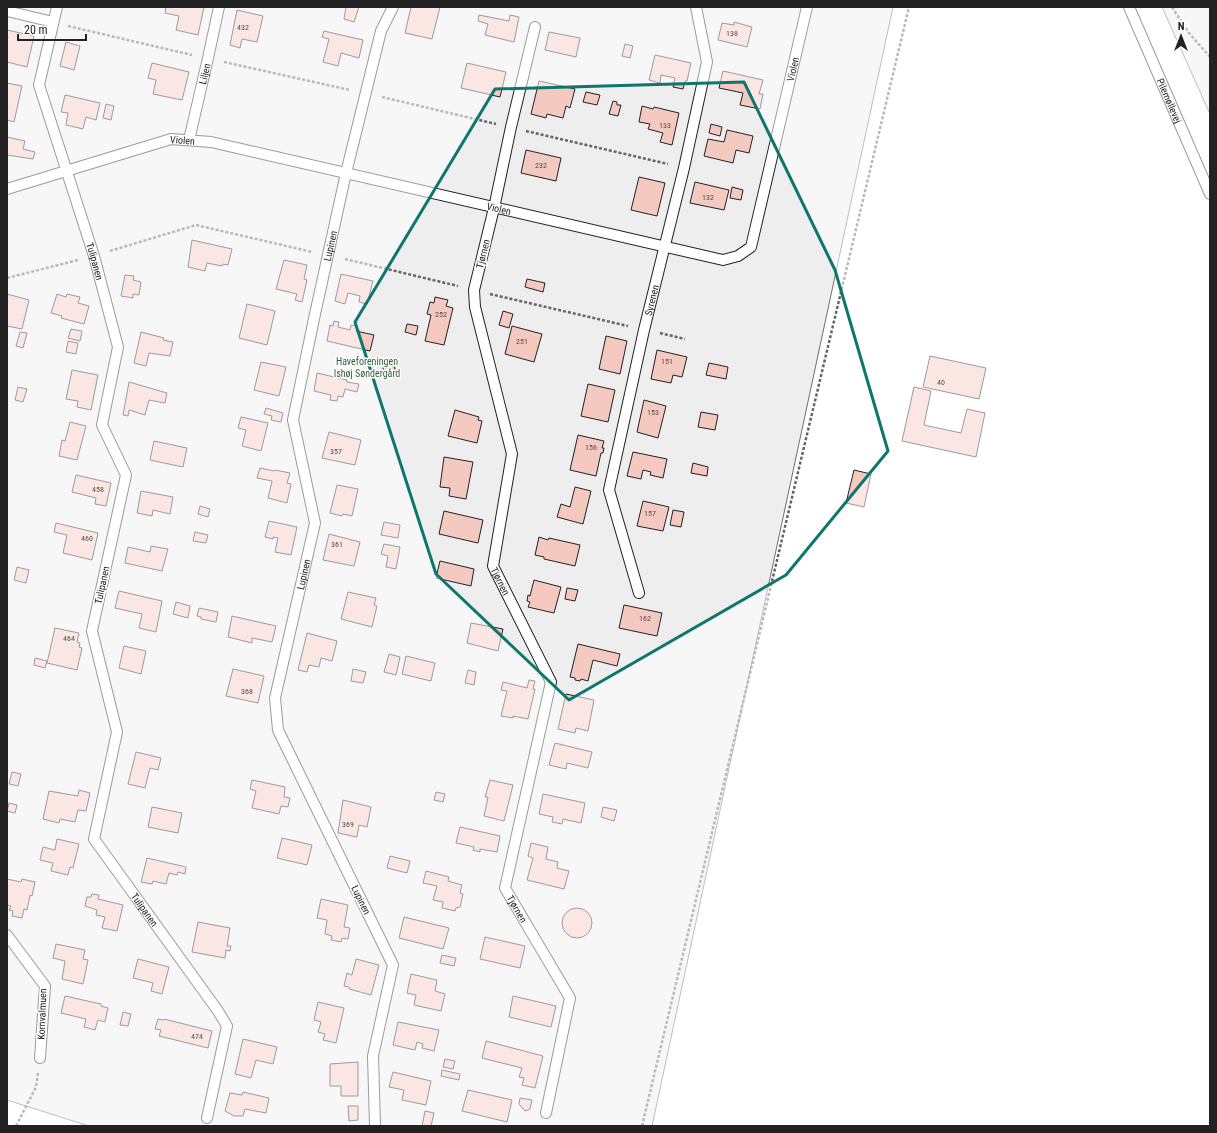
<svg xmlns="http://www.w3.org/2000/svg" width="1217" height="1133" font-family="'Roboto Condensed',sans-serif">
<style>
.green{fill:#eee;stroke:#6f6f6f}
.building{fill:#f3c9c0;stroke:#222}
.lines{fill:none;stroke-linecap:round;stroke-linejoin:round}
.lane-casing{stroke:#222;stroke-width:12}
.path{stroke:#646464;stroke-width:2.5;stroke-dasharray:3 2;stroke-linecap:butt}
.lane{stroke:#fff;stroke-width:10}
.marked{fill:none;stroke:#0f766e;stroke-width:3;stroke-linejoin:round}
.labels{text-anchor:middle;dominant-baseline:central;stroke-width:3;stroke-linejoin:round;paint-order:stroke}
.number-label{font-size:8px;fill:#564c4a}
.street-label{font-size:10px;fill:#222;stroke:#fff}
.park-label{font-size:10px;fill:#2f5e38;stroke:#fff}
</style>
<rect width="100%" height="100%" fill="#fff"/>
<!-- green -->
<g class="green">
<polygon points="7,7 893,7 652,1126 89,1126 7,1100"/>
<polygon points="1162,7 1210,7 1210,114"/>
</g>
<!-- building -->
<g class="building">
<polygon points="166,7 204,7 198,35 176,30 179,16 165,13"/>
<polygon points="346,7 359,7 354,22 344,19"/>
<polygon points="411,7 440,7 432,39 405,33"/>
<polygon points="237,10 263,16 257,42 242,39 240,48 230,45"/>
<polygon points="479,15 509,21 510,15 519,17 514,42 485,35 488,24 478,21"/>
<polygon points="734,22 752,27 747,47 718,40 722,23 734,25"/>
<polygon points="7,30 34,36 27,67 7,62"/>
<polygon points="324,31 363,40 359,58 341,53 338,66 323,62 329,39 322,37"/>
<polygon points="549,32 580,38 576,57 545,50"/>
<polygon points="66,42 80,46 74,70 60,66"/>
<polygon points="625,44 633,46 630,58 622,56"/>
<polygon points="655,55 691,63 687,81 685,81 683,89 673,87 675,78 661,75 660,83 649,80"/>
<polygon points="152,63 189,72 182,100 153,94 156,80 148,78"/>
<polygon points="467,63 506,72 500,97 461,88"/>
<polygon points="723,71 763,80 759,94 763,94 760,109 740,105 743,93 719,88"/>
<polygon points="539,81 575,89 570,108 566,106 563,118 547,114 546,118 531,114"/>
<polygon points="7,83 22,86 14,122 7,120"/>
<polygon points="586,92 600,95 597,105 583,102"/>
<polygon points="65,95 100,103 96,120 86,117 83,129 66,125 68,113 61,112"/>
<polygon points="613,101 617,102 617,105 621,105 618,116 609,114"/>
<polygon points="106,104 114,106 111,120 103,118"/>
<polygon points="642,106 653,109 654,107 679,113 672,145 660,142 663,133 648,129 650,124 639,122"/>
<polygon points="711,124 722,127 720,136 709,133"/>
<polygon points="727,130 753,136 749,153 736,150 733,163 704,156 708,139 724,142"/>
<polygon points="7,137 25,141 23,149 35,152 33,159 7,155"/>
<polygon points="526,150 561,158 556,181 521,173"/>
<polygon points="639,177 665,183 657,216 631,210"/>
<polygon points="695,182 729,190 724,210 690,203"/>
<polygon points="732,187 743,190 741,200 730,198"/>
<polygon points="192,240 232,249 228,265 223,264 222,266 207,263 205,271 188,267"/>
<polygon points="284,260 307,265 304,279 307,280 302,302 295,300 297,294 276,289"/>
<polygon points="341,274 373,281 367,304 359,302 360,296 348,293 345,304 335,301"/>
<polygon points="125,275 134,276 133,280 141,282 139,295 133,294 133,298 121,296"/>
<polygon points="527,279 545,283 543,292 525,287"/>
<polygon points="7,294 29,300 22,329 7,326"/>
<polygon points="57,294 66,297 67,294 80,297 78,303 89,306 84,324 61,318 62,316 51,313"/>
<polygon points="435,297 448,300 446,306 453,308 444,345 425,341 431,315 427,314 430,302 434,303"/>
<polygon points="247,304 275,311 267,345 239,338"/>
<polygon points="503,311 513,314 509,328 499,325"/>
<polygon points="334,321 339,322 338,327 350,330 351,325 357,326 356,331 374,335 370,351 327,341 330,325 333,326"/>
<polygon points="407,324 418,326 416,335 405,332"/>
<polygon points="512,326 542,334 534,362 505,354"/>
<polygon points="71,329 82,331 80,341 68,338"/>
<polygon points="20,332 27,333 23,348 16,346"/>
<polygon points="141,332 164,338 163,340 173,342 170,356 149,353 146,366 134,363"/>
<polygon points="606,336 627,341 620,374 599,369"/>
<polygon points="68,341 78,343 76,354 66,352"/>
<polygon points="657,350 687,357 682,377 673,375 671,383 651,379"/>
<polygon points="930,356 986,368 979,399 923,387"/>
<polygon points="261,362 286,367 279,396 254,390"/>
<circle cx="389" cy="369" r="6"/>
<polygon points="709,363 728,367 726,379 706,375"/>
<polygon points="72,370 98,375 91,410 77,407 78,401 66,399"/>
<polygon points="317,373 347,380 347,382 359,384 357,392 345,389 343,397 338,396 337,401 330,400 331,395 314,391"/>
<polygon points="129,382 167,393 165,403 149,400 145,415 129,410 128,416 123,415"/>
<polygon points="588,384 615,390 608,422 581,416"/>
<polygon points="18,387 27,389 23,402 15,400"/>
<polygon points="914,387 931,391 924,425 961,433 967,409 985,413 976,457 902,441"/>
<polygon points="644,400 666,406 658,438 637,432"/>
<polygon points="266,408 283,413 281,422 271,420 272,416 264,414"/>
<polygon points="455,410 479,417 478,420 482,421 477,443 448,436"/>
<polygon points="701,412 718,415 715,430 698,427"/>
<polygon points="241,417 268,423 261,451 242,446 246,430 238,428"/>
<polygon points="70,422 86,426 77,460 59,456 62,440 65,441"/>
<polygon points="329,432 361,440 355,465 322,458"/>
<polygon points="578,435 604,441 602,448 604,448 603,453 601,453 596,476 570,470"/>
<polygon points="154,441 187,448 183,467 150,460"/>
<polygon points="633,452 667,459 663,478 650,475 651,472 643,470 641,479 627,476"/>
<polygon points="444,457 473,462 466,499 449,496 450,488 440,487"/>
<polygon points="693,463 708,467 707,476 691,473"/>
<polygon points="260,468 274,471 275,470 290,473 287,483 291,484 287,503 268,498 272,481 257,478"/>
<polygon points="854,470 871,474 864,507 846,503"/>
<polygon points="76,475 111,483 106,506 95,504 96,498 72,492"/>
<polygon points="337,485 358,489 352,516 343,514 342,516 330,513"/>
<polygon points="575,487 591,491 583,524 557,517 561,504 570,507"/>
<polygon points="141,491 173,497 170,514 153,510 152,516 137,513"/>
<polygon points="643,501 669,507 663,531 637,526"/>
<polygon points="200,506 210,509 208,517 198,514"/>
<polygon points="673,510 684,512 681,527 670,525"/>
<polygon points="444,511 483,520 478,543 439,534"/>
<polygon points="269,521 297,527 291,555 275,552 278,538 273,537 273,539 265,537"/>
<polygon points="384,522 400,525 398,538 381,535"/>
<polygon points="56,523 98,533 92,560 63,553 67,535 54,532"/>
<polygon points="195,532 208,535 206,543 193,541"/>
<polygon points="329,534 360,542 354,566 323,560"/>
<polygon points="539,537 548,540 549,538 580,545 575,566 544,559 544,557 535,555"/>
<polygon points="384,544 400,547 396,569 386,567 388,556 381,554"/>
<polygon points="151,546 168,549 162,571 125,563 128,547 150,552"/>
<polygon points="440,561 474,569 471,586 436,578"/>
<polygon points="17,567 29,570 26,583 14,580"/>
<polygon points="534,580 561,587 554,613 528,607 530,602 527,601 528,595 530,596"/>
<polygon points="567,588 578,590 575,601 565,599"/>
<polygon points="119,591 162,601 156,632 139,628 142,614 115,608"/>
<polygon points="348,592 376,598 374,605 377,606 372,627 341,619"/>
<polygon points="176,602 190,606 188,618 173,614"/>
<polygon points="624,605 662,613 657,636 619,628"/>
<polygon points="199,608 218,612 216,622 201,619 201,617 197,616"/>
<polygon points="232,616 276,626 272,642 252,638 252,643 228,637"/>
<polygon points="471,623 503,629 498,651 467,643"/>
<polygon points="55,628 79,633 77,642 80,643 79,647 82,648 77,670 47,663"/>
<polygon points="307,633 337,641 332,661 321,658 319,667 309,665 307,672 298,670"/>
<polygon points="578,644 620,654 617,666 593,660 588,681 581,679 580,681 575,680 575,678 570,677"/>
<polygon points="124,646 146,651 141,674 119,668"/>
<polygon points="389,654 400,657 396,675 384,672"/>
<polygon points="406,656 435,663 431,681 402,674"/>
<polygon points="35,658 47,661 45,668 34,665"/>
<polygon points="233,669 264,676 258,703 226,696"/>
<polygon points="353,669 366,672 363,683 351,681"/>
<polygon points="468,670 476,672 474,685 465,683"/>
<polygon points="529,680 535,681 533,689 535,689 528,719 513,716 513,718 501,716 507,691 501,690 503,682 527,688"/>
<polygon points="566,694 594,700 588,731 576,728 575,733 558,729"/>
<polygon points="555,743 592,752 588,768 567,763 566,769 549,765"/>
<polygon points="136,752 161,758 158,770 150,768 145,788 128,784"/>
<polygon points="12,772 21,774 18,786 9,784"/>
<polygon points="252,780 285,787 284,797 290,798 288,807 281,806 279,814 252,808 256,791 250,789"/>
<polygon points="490,780 513,785 504,821 484,816 488,797 485,797"/>
<polygon points="79,790 90,793 86,811 78,810 75,822 60,819 59,823 43,819 49,791 78,796"/>
<polygon points="436,792 445,794 443,802 434,800"/>
<polygon points="543,794 585,803 581,823 563,819 562,824 552,822 553,817 539,814"/>
<polygon points="343,800 371,807 367,827 359,825 357,837 338,833"/>
<polygon points="9,803 17,805 15,813 7,811"/>
<polygon points="152,807 182,813 178,833 148,827"/>
<polygon points="603,807 617,810 614,821 601,817"/>
<polygon points="460,827 500,836 497,852 480,849 480,852 473,850 474,847 456,843"/>
<polygon points="282,838 312,845 307,865 277,858"/>
<polygon points="57,839 79,844 73,868 70,867 68,875 51,871 53,863 40,860 43,847 55,850"/>
<polygon points="531,843 548,847 546,859 558,862 557,868 569,871 564,889 527,880 533,858 528,856"/>
<polygon points="390,856 410,861 407,873 387,868"/>
<polygon points="147,858 186,867 185,874 178,872 177,875 169,873 166,884 153,881 152,884 141,882"/>
<polygon points="426,871 449,877 448,881 462,885 460,893 463,894 460,907 456,908 455,911 442,908 443,902 433,900 437,886 423,883"/>
<polygon points="7,879 21,882 22,879 35,882 32,896 30,895 27,910 24,909 22,918 12,916 13,911 9,910 11,906 7,905"/>
<polygon points="92,894 99,895 98,899 123,905 117,931 102,928 105,917 96,915 97,910 85,906 87,897 91,897"/>
<polygon points="321,899 348,905 344,927 350,928 348,939 342,938 341,942 331,940 332,936 325,934 327,920 317,918"/>
<circle cx="577" cy="923" r="15"/>
<polygon points="404,917 449,928 443,949 399,938"/>
<polygon points="198,922 230,928 227,946 231,946 230,951 226,950 225,958 192,952"/>
<polygon points="485,937 525,946 520,968 480,959"/>
<polygon points="56,944 85,950 83,959 88,960 83,984 62,979 65,961 53,958"/>
<polygon points="442,955 456,958 454,966 440,963"/>
<polygon points="138,959 169,967 162,994 151,991 153,983 133,978"/>
<polygon points="356,959 379,965 371,995 349,989 349,987 344,986 347,973 352,975"/>
<polygon points="411,974 437,980 435,991 445,994 441,1011 414,1005 416,995 407,993"/>
<polygon points="65,996 101,1004 101,1006 108,1008 105,1022 98,1020 95,1030 84,1027 86,1019 61,1013"/>
<polygon points="513,996 556,1006 551,1027 509,1017"/>
<polygon points="318,1002 344,1008 336,1043 323,1040 325,1034 318,1032 321,1022 314,1020"/>
<polygon points="123,1012 131,1014 128,1026 120,1025"/>
<polygon points="158,1019 163,1020 164,1019 212,1031 208,1048 159,1036 161,1030 155,1029"/>
<polygon points="398,1022 439,1030 434,1051 422,1048 423,1044 417,1042 415,1050 393,1045"/>
<polygon points="243,1039 277,1047 273,1064 256,1060 251,1078 235,1074"/>
<polygon points="486,1041 543,1056 535,1088 522,1085 524,1078 519,1077 522,1068 482,1058"/>
<polygon points="445,1059 455,1061 453,1069 443,1067"/>
<polygon points="358,1062 358,1096 341,1096 341,1086 330,1086 330,1064"/>
<polygon points="442,1070 460,1074 459,1080 441,1076"/>
<polygon points="393,1072 431,1081 426,1105 402,1100 404,1090 389,1087"/>
<polygon points="468,1090 512,1100 507,1122 462,1111"/>
<polygon points="243,1092 269,1098 266,1113 245,1109 243,1116 234,1116 225,1111 230,1093 242,1095"/>
<polygon points="520,1098 532,1100 530,1109 525,1111 519,1104"/>
<polygon points="348,1106 358,1106 358,1120 349,1121"/>
<polygon points="425,1111 434,1113 431,1126 422,1126"/>
</g>
<g class="lines">
<defs>
<g id="lane">
<path id="s1" d="M 57,7 L 39,85 L 94,256 L 118,347 L 102,425 L 126,475 L 92,631 L 117,732 L 94,839 L 218,1011 L 227,1026 L 207,1118"/>
<path id="s2" d="M 1129,7 L 1210,194"/>
<polyline points="7,11 53,22"/>
<path id="s3" d="M 535,27 L 511,127 L 494,208 L 474,290 L 475,307 L 512,454 L 493,566 L 551,682 L 505,888 L 570,998 L 546,1113"/>
<path id="s4" d="M 189,140 L 208,58 L 219,7"/>
<path id="s5" d="M 7,189 L 171,139 L 211,142 L 723,260 L 738,256 L 751,247 L 807,7"/>
<path id="s6" d="M 639,593 L 609,490 L 644,330 L 684,168 L 707,62 L 696,7"/>
<polyline points="7,935 45,986 40,1058"/>
<path id="s7" d="M 375,1126 L 373,1056 L 393,965 L 278,730 L 275,698 L 315,523 L 293,420 L 315,314 L 346,173 L 381,31 L 393,7"/>
</g>
</defs>
<!-- lane casing -->
<use href="#lane" class="lane-casing"/>
<!-- path -->
<g class="path">
<polyline points="1172,7 1189,33 1210,57"/>
<polyline points="68,26 192,55"/>
<polyline points="224,62 350,90"/>
<polyline points="382,97 496,124"/>
<polyline points="526,131 668,164"/>
<polyline points="110,251 196,225 312,252"/>
<polyline points="345,259 458,286"/>
<polyline points="7,278 78,260"/>
<polyline points="490,294 628,326"/>
<polyline points="660,333 685,339"/>
<polyline points="16,1126 36,1087 38,1073"/>
<polyline points="642,1126 909,7"/>
</g>
<!-- lane -->
<use href="#lane" class="lane"/>
</g>
<!-- marked area -->
<path d="M0 0H1217V1133H0ZM 744,82 L 835,270 L 888,451 L 786,575 L 569,700 L 436,574 L 355,322 L 495,89 Z" fill="#fff" fill-opacity=".55" fill-rule="evenodd"/>
<path class="marked" d="M 744,82 L 835,270 L 888,451 L 786,575 L 569,700 L 436,574 L 355,322 L 495,89 Z"/>
<g class="labels">
<!-- number labels -->
<g class="number-label">
<text x="243" y="27">432</text>
<text x="732" y="33">138</text>
<text x="665" y="125">133</text>
<text x="541" y="165">232</text>
<text x="708" y="197">132</text>
<text x="441" y="314">252</text>
<text x="522" y="341">251</text>
<text x="667" y="361">151</text>
<text x="941" y="382">40</text>
<text x="653" y="412">153</text>
<text x="591" y="447">156</text>
<text x="336" y="451">357</text>
<text x="98" y="489">458</text>
<text x="650" y="513">157</text>
<text x="87" y="538">460</text>
<text x="337" y="544">361</text>
<text x="645" y="618">162</text>
<text x="69" y="638">464</text>
<text x="247" y="691">368</text>
<text x="348" y="824">369</text>
<text x="197" y="1036">474</text>
</g>
<!-- street labels -->
<g class="street-label">
<text stroke="none"><textPath href="#s5" startOffset="951">Violen</textPath></text>
<text stroke="none"><textPath href="#s4" startOffset="68">Liljen</textPath></text>
<text stroke="none"><textPath href="#s2" startOffset="102">Pilemøllevej</textPath></text>
<text stroke="none"><textPath href="#s5" startOffset="183">Violen</textPath></text>
<text stroke="none"><textPath href="#s5" startOffset="507">Violen</textPath></text>
<text stroke="none"><textPath href="#s7" startOffset="920">Lupinen</textPath></text>
<text transform="translate(483 254) rotate(-76)">Tjørnen</text>
<text stroke="none"><textPath href="#s1" startOffset="265">Tulipanen</textPath></text>
<text stroke="none"><textPath href="#s6" startOffset="302">Syrenen</textPath></text>
<text stroke="none"><textPath href="#s7" startOffset="584">Lupinen</textPath></text>
<text stroke="none"><textPath href="#s3" startOffset="569">Tjørnen</textPath></text>
<text transform="translate(102 585) rotate(-78)">Tulipanen</text>
<text transform="translate(361 900) rotate(64)">Lupinen</text>
<text stroke="none"><textPath href="#s3" startOffset="917">Tjørnen</textPath></text>
<text stroke="none"><textPath href="#s1" startOffset="949">Tulipanen</textPath></text>
<text transform="translate(42 1014) rotate(-88)">Kornvalmuen</text>
</g>
<!-- park labels -->
<g class="park-label">
<text x="367" y="361">Haveforeningen<tspan x="367" dy="12">Ishøj Søndergård</tspan></text>
</g>
</g>
<!-- border -->
<rect width="1217" height="1133" fill="none" stroke="#222222" stroke-width="16"/>
<!-- north arrow -->
<g transform="translate(1181 36)" stroke="#ffffff" stroke-width="3" paint-order="stroke">
<path d="M0-3L7 15L0 10L-7 15Z" fill="#222222"/>
<text y="-6" font-size="11" font-weight="bold" text-anchor="middle" fill="#222222">N</text>
</g>
<!-- scale -->
<path d="M18 34v6h68v-6" fill="none" stroke="#222222" stroke-width="2"/>
<text x="24" y="34" font-size="12" fill="#222222" stroke="#ffffff" stroke-width="3" paint-order="stroke">20 m</text>
</svg>
